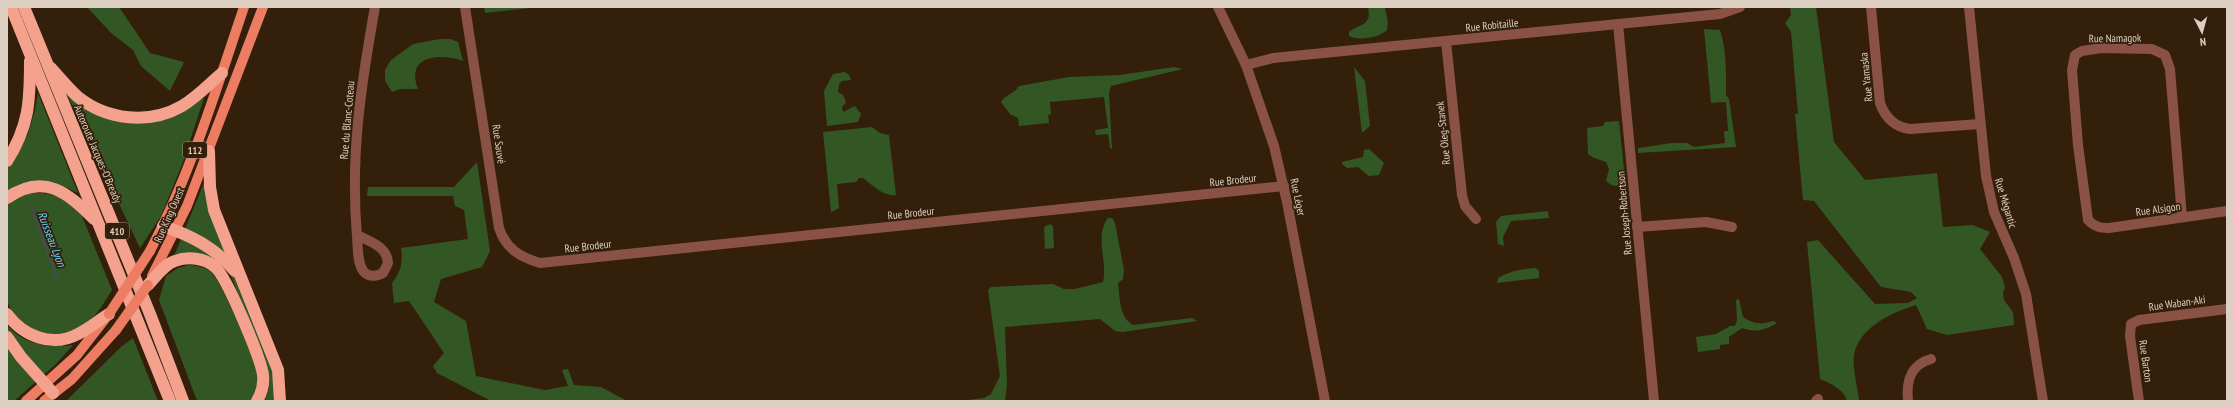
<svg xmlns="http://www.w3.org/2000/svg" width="2234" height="408" font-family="'PT Sans Narrow',sans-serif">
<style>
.green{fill:#325724}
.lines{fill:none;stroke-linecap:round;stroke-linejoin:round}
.stream{stroke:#474b4b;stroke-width:2.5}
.minor{stroke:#895245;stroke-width:10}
.major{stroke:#ed7d62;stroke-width:10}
.highway{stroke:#f4a28e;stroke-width:12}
.major-bridge{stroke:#ed7d62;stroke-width:10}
.labels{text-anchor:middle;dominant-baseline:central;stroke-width:3.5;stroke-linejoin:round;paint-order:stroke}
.shield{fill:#341f0b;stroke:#ab9a8c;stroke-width:1}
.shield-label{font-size:10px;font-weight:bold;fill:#decfc3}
.street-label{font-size:11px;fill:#decfc3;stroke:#341f0b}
.water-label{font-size:12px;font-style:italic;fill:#68d1f9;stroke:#341f0b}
</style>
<rect width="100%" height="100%" fill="#341f0b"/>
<!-- green -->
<g class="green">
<polygon points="87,7 119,7 150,53 184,62 170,91 141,66 133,50 111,33"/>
<polygon points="484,7 540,7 485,13"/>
<path d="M 1368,7 L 1385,8 L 1388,23 L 1387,30 C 1379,38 1358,41 1349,36 L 1349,32 C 1360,23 1372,27 1368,7 Z"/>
<path d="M 1790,7 L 1816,7 L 1834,142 L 1865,180 L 1937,173 L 1943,227 L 1973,225 L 1990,232 L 1980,249 L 2002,277 L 2005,287 L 2003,293 L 2004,300 L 2013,312 L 2014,325 L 1947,335 L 1927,329 L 1916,305 C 1893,312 1859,327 1854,355 C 1852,366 1858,389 1859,401 L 1847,401 C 1845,390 1830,383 1820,379 L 1807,242 L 1818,240 L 1875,304 L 1908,303 L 1917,298 L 1911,292 L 1881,287 L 1814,201 L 1803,200 L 1795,114 L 1798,114 L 1791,32 L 1785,23 L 1791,15 Z"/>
<path d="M 1704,29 L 1720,30 C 1727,51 1726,74 1726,95 L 1729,99 L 1736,147 L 1638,153 L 1638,148 L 1672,143 L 1687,143 L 1694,147 L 1725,143 L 1724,131 L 1728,131 L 1726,102 L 1711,103 Z"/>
<path d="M 440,39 L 450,39 L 458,42 L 463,61 C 440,53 405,55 418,89 L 400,89 L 392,92 L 385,81 L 385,70 L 391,60 L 413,44 Z"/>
<path d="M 1174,67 L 1183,69 L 1111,86 L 1109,93 L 1112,149 L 1110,148 L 1108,134 L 1096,135 L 1095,130 L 1108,128 L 1104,97 L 1050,102 L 1051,114 L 1048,115 L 1049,123 L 1019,126 L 1018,118 L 1010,114 L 1001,102 C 1006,94 1014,94 1019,86 L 1069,77 L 1120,75 Z"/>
<polygon points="1354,67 1365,81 1370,126 1362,133"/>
<polygon points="845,72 849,75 851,80 842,81 839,84 838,92 843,95 846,102 842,107 843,112 855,106 861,114 858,122 827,126 824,91 833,74"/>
<path d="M 38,93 L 78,193 C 47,178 39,185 7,191 L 7,169 L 28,134 L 35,110 Z"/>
<path d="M 68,96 C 95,107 107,123 139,123 L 204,98 L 183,162 L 161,216 L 140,248 Z"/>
<polygon points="1619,121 1626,188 1611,185 1606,181 1609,169 1606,162 1594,158 1588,154 1587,128 1603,126 1605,122"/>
<path d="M 872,127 L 880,133 L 889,135 L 896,195 C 884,197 872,185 863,178 L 859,178 L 856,182 L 837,184 L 839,208 L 831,212 L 823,132 Z"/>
<polygon points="1369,149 1384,163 1379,175 1369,176 1358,167 1347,168 1342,164 1342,162 1363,157 1364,150"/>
<path d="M 477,162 L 490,251 L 482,267 L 441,279 L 434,302 L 466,321 L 476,376 L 545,390 L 568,386 L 562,370 L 568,369 L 574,385 L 601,387 L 627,401 L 491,401 L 437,373 L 433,366 L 444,353 L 409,301 L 394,303 L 392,283 C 401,271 403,264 401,248 L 468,239 L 464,210 L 455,206 L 453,196 L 367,196 L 368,187 L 454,187 Z"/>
<polygon points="204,183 271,363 276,401 265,401 269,389 268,370 231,276 217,262 174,256"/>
<path d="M 32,193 C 54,192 69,199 82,216 L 112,290 C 106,299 99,313 90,320 C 61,344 22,337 7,301 L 7,205 L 19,196 Z"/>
<polygon points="1548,211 1549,218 1511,221 1503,237 1504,246 1498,244 1496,222 1501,216"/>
<path d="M 1108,218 L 1112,218 L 1115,223 L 1124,270 L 1123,279 L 1118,283 C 1120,298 1119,317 1133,325 L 1192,318 L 1197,321 L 1123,332 L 1115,331 L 1100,319 L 1005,327 L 1007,384 L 1005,401 L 959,401 L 984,398 L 991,394 L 1000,376 L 988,290 L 991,287 L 1053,284 L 1064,289 L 1075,289 L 1103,282 C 1108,262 1094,236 1108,218 Z"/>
<polygon points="1050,224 1053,226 1054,248 1045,249 1044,227"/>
<path d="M 189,265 C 198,266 206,267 212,273 C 222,283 258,366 258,380 C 258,387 255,394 252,401 L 198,401 L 196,398 L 159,300 L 166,276 L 178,268 Z"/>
<path d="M 1536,268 L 1539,271 L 1539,278 L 1497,283 L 1498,278 C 1510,271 1522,269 1536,268 Z"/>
<path d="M 1739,299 L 1743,317 C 1753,324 1761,325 1773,321 L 1777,323 C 1766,330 1755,333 1742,328 L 1729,337 L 1729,344 L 1720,345 L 1720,349 L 1698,352 L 1696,337 L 1716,334 L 1730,326 L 1735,326 L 1737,320 L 1736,300 Z"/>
<path d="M 7,325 C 24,345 48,348 73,345 L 56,364 L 14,401 L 7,401 Z"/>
<polygon points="133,338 158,401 66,401 121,347"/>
</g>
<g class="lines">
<!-- stream -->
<polyline class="stream" points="31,206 57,278"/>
<!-- minor -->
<g class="minor">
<path d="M 465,7 L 499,228 C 506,249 520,257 540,263 L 1284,186"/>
<polyline points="1218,7 1246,65 1274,146 1287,202 1325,401"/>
<path d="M 1871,7 L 1880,103 C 1885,117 1894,127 1910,129 L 1980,124"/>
<polyline points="1969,7 1986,176 1994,212 2014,258 2026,294 2043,401"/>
<polyline points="1618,24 1654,401"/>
<polyline points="1446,41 1462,195 1465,206 1476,219"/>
<polyline points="1246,65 1273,58 1720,14 1740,7"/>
<path d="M 2182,217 L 2170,69 L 2165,55 L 2152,49 L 2101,48 L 2082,51 L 2075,55 L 2072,70 L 2078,145 L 2088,220 C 2095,227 2100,228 2109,228 L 2227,211"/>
<polyline points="1637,227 1706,222 1732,227"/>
<path d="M 357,235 C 370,242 387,246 388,263 L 383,273 C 377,276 370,278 364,272 C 357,264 358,247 357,236 C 350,156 361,85 375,7"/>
<polyline points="1816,401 1818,399"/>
<path d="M 1908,401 C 1906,381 1910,365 1931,359"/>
<polyline points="2139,401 2130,336 2131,324 2139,320 2227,309"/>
</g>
<!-- major -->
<g class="major">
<path d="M 150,251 C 191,173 216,90 244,7"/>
<polyline points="152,276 187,206 263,7"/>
<polyline points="26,401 77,355 105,319"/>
<polyline points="44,401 72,379 116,330"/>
</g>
<!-- highway -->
<g class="highway">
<polyline points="11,7 170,401"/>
<polyline points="24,7 150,314 183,401"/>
<path d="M 51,68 C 60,78 68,88 78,97 C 107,120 149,125 182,106 C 197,97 209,84 222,73"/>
<polyline points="209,151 210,187 214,210 278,370 280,401"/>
<path d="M 7,161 C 29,126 30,102 30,61"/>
<path d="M 7,198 C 44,172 68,193 94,219"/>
<path d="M 163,226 C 192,236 214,247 235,271"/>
<path d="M 148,285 C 156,277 164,264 175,261 C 188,256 205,258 215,267 C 227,277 261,359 263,375 C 264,385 262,393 257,401"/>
<path d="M 7,314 C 23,336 52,348 78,334 C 89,329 99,320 109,314"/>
<polyline points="7,337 21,357 53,393"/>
</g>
<!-- major-bridge -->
<g class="major-bridge">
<polyline points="109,314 150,251"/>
<polyline points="116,330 148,285"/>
</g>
</g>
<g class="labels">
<!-- shield labels -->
<g class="shield">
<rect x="183" y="142" width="24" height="16" rx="3"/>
<rect x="105" y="223" width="24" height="16" rx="3"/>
</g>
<g class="shield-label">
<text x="195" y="150">112</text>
<text x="117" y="231">410</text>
</g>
<!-- street labels -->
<g class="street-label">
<text transform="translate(1492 25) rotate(-6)">Rue Robitaille</text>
<text transform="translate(2115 38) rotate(-1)">Rue Namagok</text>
<text transform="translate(1866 77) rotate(-96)">Rue Yamaska</text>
<text transform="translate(347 120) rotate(-85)">Rue du Blanc-Coteau</text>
<text transform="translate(1443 133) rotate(-96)">Rue Oleg-Stanek</text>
<text transform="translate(499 144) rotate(82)">Rue Sauvé</text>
<text transform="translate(98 154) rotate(67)">Autoroute Jacques-O'Bready</text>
<text transform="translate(1233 180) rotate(-6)">Rue Brodeur</text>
<text transform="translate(1298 197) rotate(78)">Rue Léger</text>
<text transform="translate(2006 203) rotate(73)">Rue Mégantic</text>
<text transform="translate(2158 209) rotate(-8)">Rue Alsigon</text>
<text transform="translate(911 213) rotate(-6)">Rue Brodeur</text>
<text transform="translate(1624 213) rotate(-95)">Rue Joseph-Robertson</text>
<text transform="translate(169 215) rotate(-66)">Rue King Ouest</text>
<text transform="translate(588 246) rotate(-6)">Rue Brodeur</text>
<text transform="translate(2177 303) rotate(-8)">Rue Waban-Aki</text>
<text transform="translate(2146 361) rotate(82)">Rue Barton</text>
</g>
<!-- water labels -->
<g class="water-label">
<text transform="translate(52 239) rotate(69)">Ruisseau Lyon</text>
</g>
</g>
<!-- border -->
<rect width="2234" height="408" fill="none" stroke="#decfc3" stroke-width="16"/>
<!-- north arrow -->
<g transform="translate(2202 32) rotate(174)" stroke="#341f0b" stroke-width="3" paint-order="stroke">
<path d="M0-3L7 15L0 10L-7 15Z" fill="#decfc3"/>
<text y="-6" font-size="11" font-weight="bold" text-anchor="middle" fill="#decfc3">N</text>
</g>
</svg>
